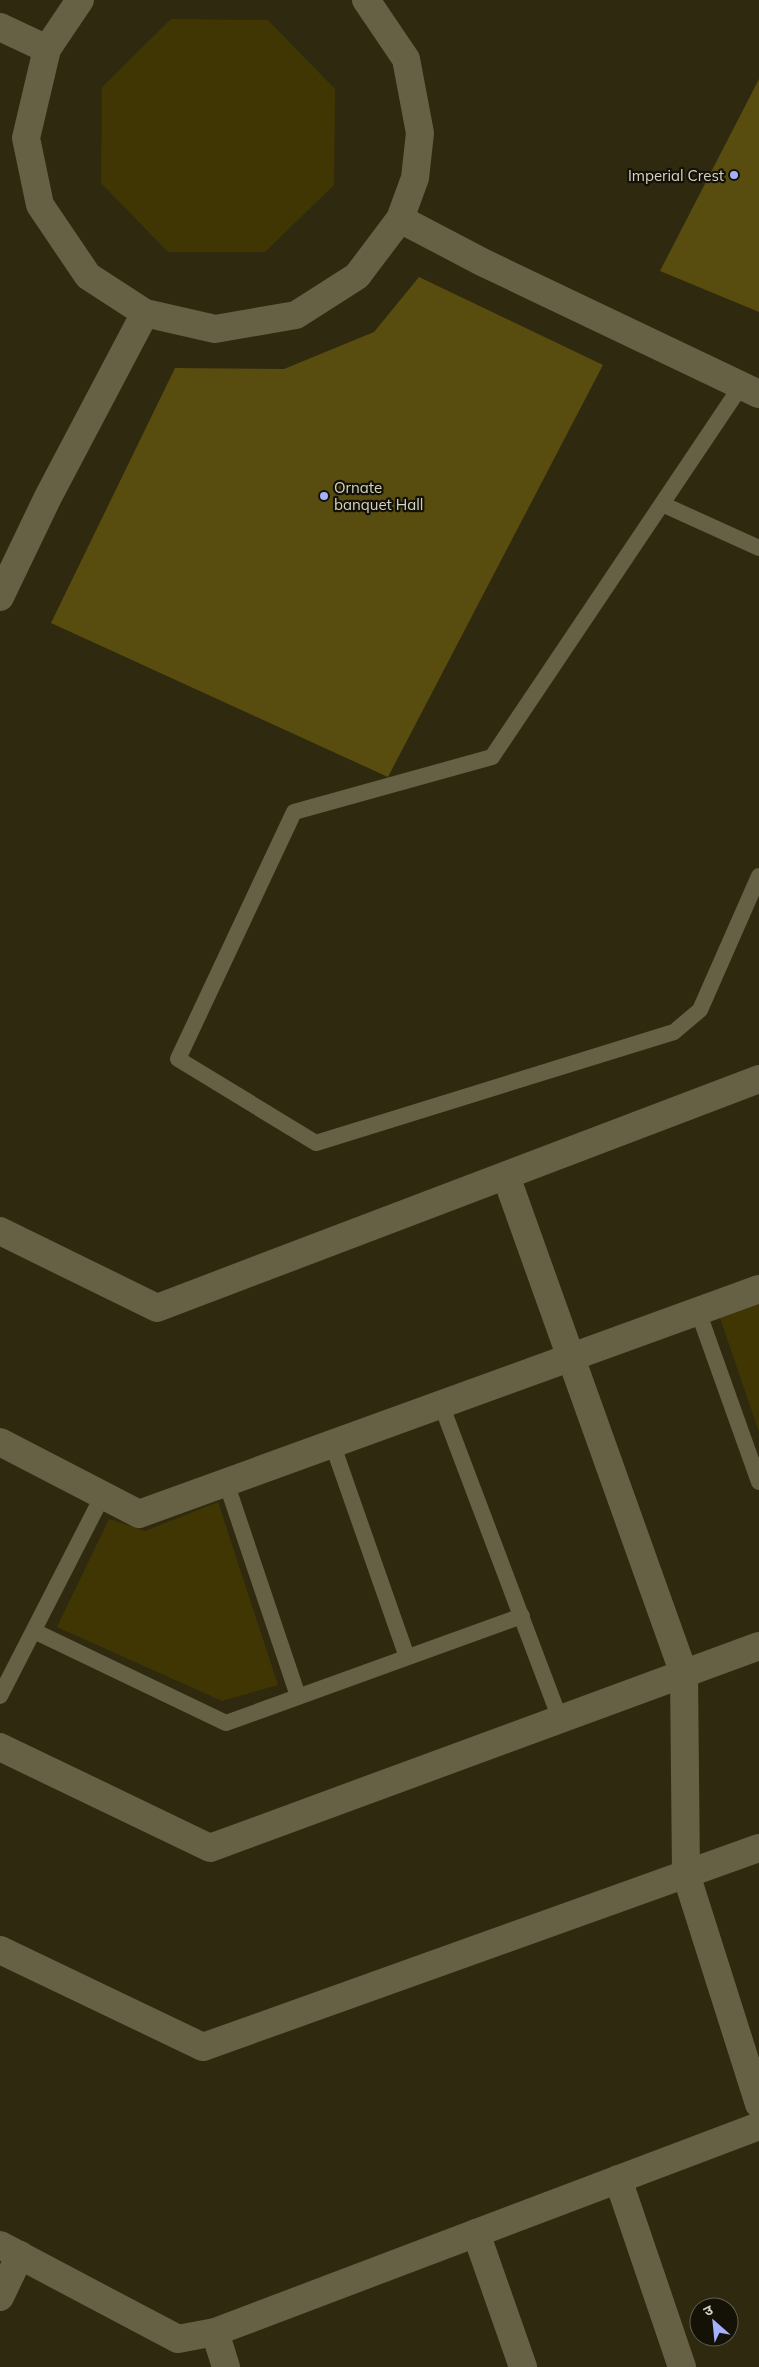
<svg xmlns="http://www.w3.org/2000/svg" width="759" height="2367" font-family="Mulish,'Noto Sans Devanagari',sans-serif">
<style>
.green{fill:#403604}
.building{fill:#584c0f}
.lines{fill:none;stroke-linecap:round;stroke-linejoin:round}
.service{stroke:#666044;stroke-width:16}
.minor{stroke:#666044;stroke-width:28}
.poi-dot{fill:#a5b1fc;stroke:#141207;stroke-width:2}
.labels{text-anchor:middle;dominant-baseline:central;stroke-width:4.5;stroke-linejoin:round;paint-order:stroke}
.poi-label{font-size:15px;fill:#d5d2c3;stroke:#141207;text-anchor:end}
</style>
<rect width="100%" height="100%" fill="#2f290f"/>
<!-- green -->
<g class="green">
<polygon points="171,19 268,20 335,89 334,185 265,252 168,252 101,183 102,87"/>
<polygon points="759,1304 759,1432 720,1318"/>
<polygon points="218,1502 278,1685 222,1701 57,1627 109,1519 145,1531"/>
</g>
<!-- building -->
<g class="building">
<polygon points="759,79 759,312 660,271"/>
<polygon points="419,277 603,365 388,777 51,623 175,368 284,369 374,332"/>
</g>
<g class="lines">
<!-- service -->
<g class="service">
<polyline points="741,386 492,757 294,812 178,1059 316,1143 674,1032 700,1010 759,876"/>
<polyline points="662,504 759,548"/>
<polyline points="698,1311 759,1482"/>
<polyline points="441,1404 560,1719"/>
<polyline points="332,1443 407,1657"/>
<polyline points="226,1482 298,1696"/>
<polyline points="34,1631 226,1723 522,1616"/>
<polyline points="0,1696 103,1495"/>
</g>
<!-- minor -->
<g class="minor">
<polyline points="80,0 47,49 26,138 40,205 88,276 145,313 215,329 296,315 357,276 400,219 415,178 420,133 406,59 366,0"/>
<polyline points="0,27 47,49"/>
<polyline points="400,219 482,262 759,394"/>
<polyline points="0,597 48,497 145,313"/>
<polyline points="506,1176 684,1674 686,1874 759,2104"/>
<polyline points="0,1231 157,1308 759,1079"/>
<polyline points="0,1442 139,1514 759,1289"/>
<polyline points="0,1747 210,1848 759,1646"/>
<polyline points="0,1950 203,2047 759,1848"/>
<polyline points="618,2179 682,2367"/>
<polyline points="476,2233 523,2367"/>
<polyline points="0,2245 178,2339 215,2332 759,2126"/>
<polyline points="0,2297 20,2255"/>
<polyline points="215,2332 226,2367"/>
</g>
</g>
<!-- markers -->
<g class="poi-dot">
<circle cx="734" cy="175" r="5"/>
<circle cx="324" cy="496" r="5"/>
</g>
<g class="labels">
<!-- poi labels -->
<g class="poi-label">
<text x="724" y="175">Imperial Crest</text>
<text x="334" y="487" text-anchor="start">Ornate<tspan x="334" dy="17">banquet Hall</tspan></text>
</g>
</g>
<!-- north arrow -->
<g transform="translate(714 2322) rotate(333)"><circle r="24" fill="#141207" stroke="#615f52"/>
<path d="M0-4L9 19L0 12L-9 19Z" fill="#a5b1fc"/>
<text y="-8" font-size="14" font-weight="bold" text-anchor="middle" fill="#d5d2c3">उ</text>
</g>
</svg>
